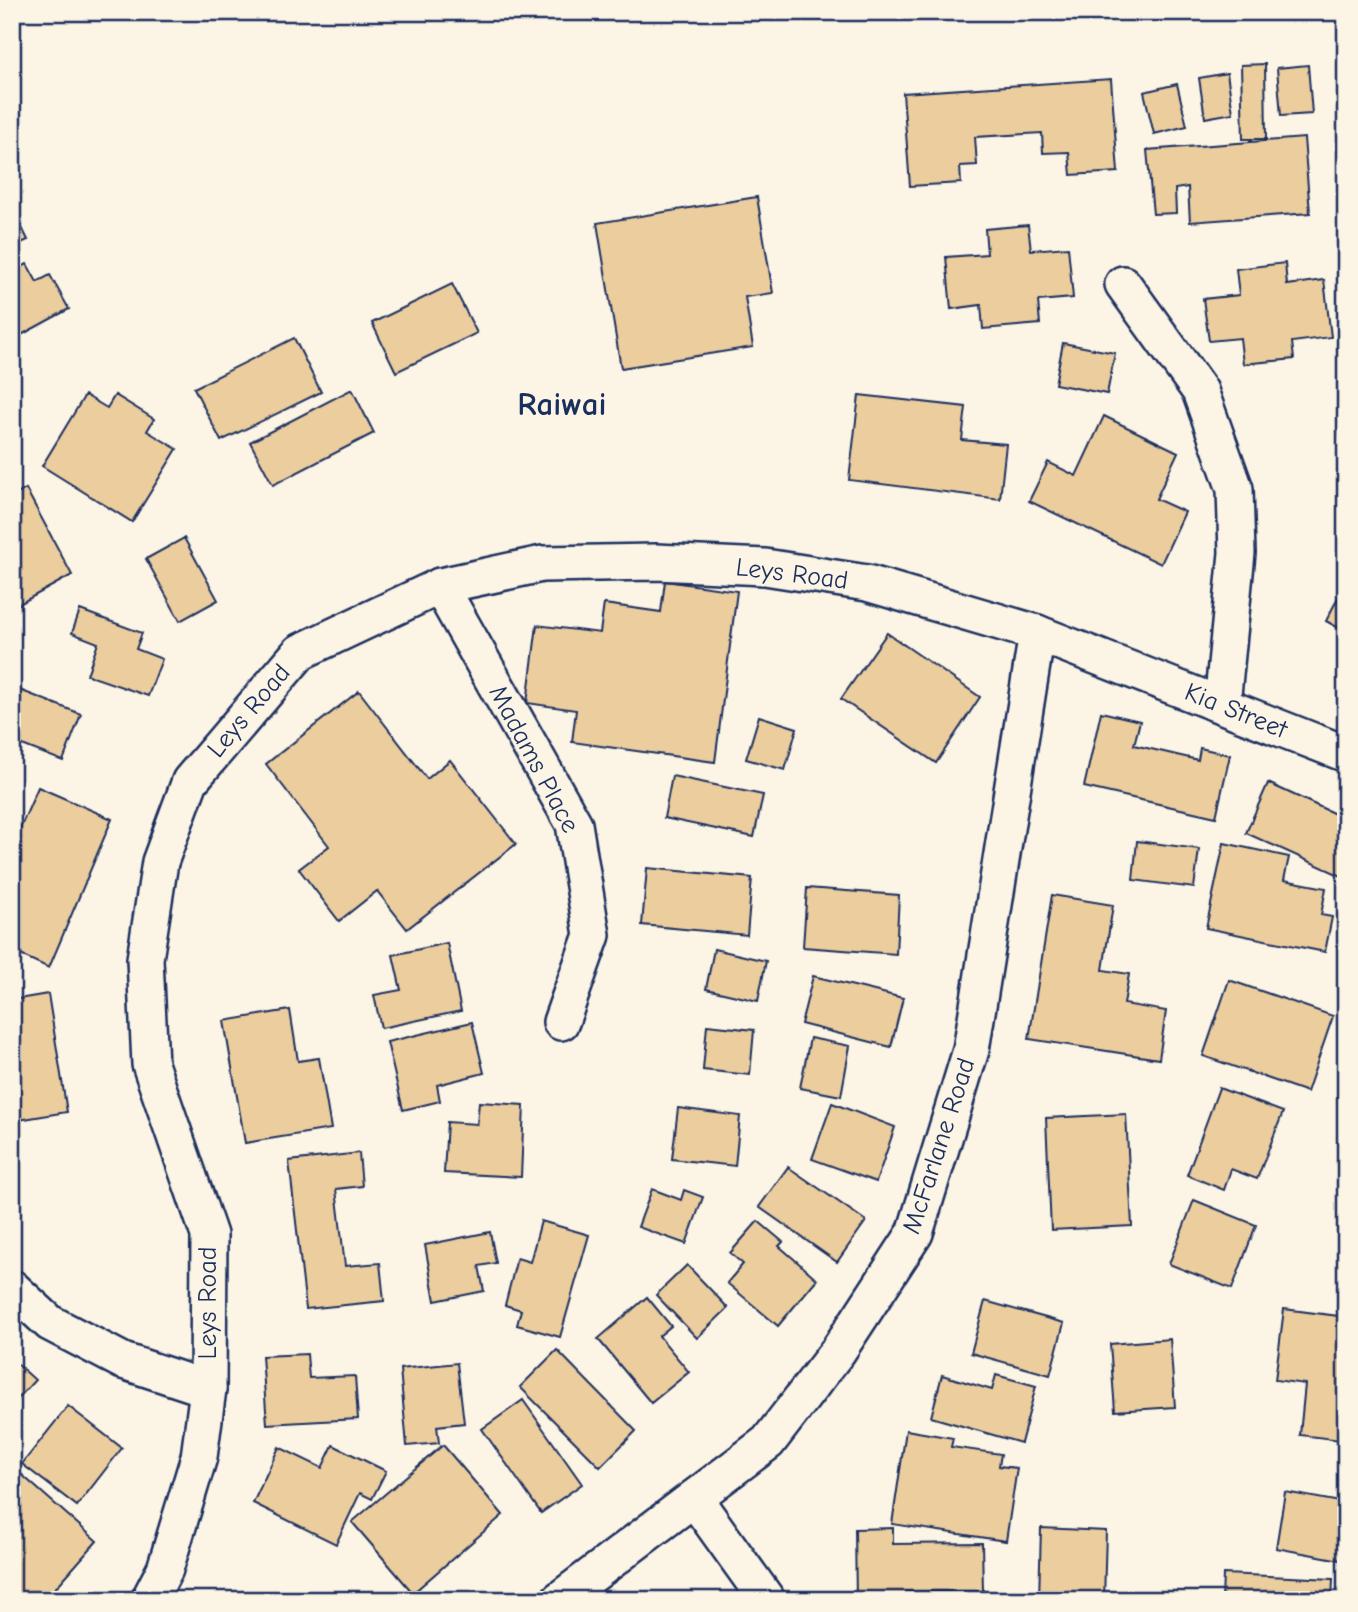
<svg xmlns="http://www.w3.org/2000/svg" width="1358" height="1612" font-family="'Comic Neue',sans-serif">
<style>
.building{fill:#eccd9e;stroke:#1b2f5e;stroke-width:2}
.lines{fill:none;stroke-linecap:round;stroke-linejoin:round}
.minor-casing{stroke:#1b2f5e;stroke-width:40}
.minor{stroke:#fcf5e5;stroke-width:35}
.labels{text-anchor:middle;dominant-baseline:central;stroke-width:5;stroke-linejoin:round;paint-order:stroke}
.street-label{font-size:26px;fill:#1b2f5e;stroke:#fcf5e5}
.district-label{font-size:33px;font-weight:bold;fill:#1b2f5e;stroke:#fcf5e5}
</style>
<rect width="100%" height="100%" fill="#fcf5e5"/>
<filter id="ink" filterUnits="userSpaceOnUse"><feTurbulence type="fractalNoise" baseFrequency=".0143" numOctaves="2"/><feDisplacementMap in="SourceGraphic" scale="14" xChannelSelector="R" yChannelSelector="G"/><feConvolveMatrix kernelMatrix="1 2 1 2 8 2 1 2 1" color-interpolation-filters="sRGB"/></filter>
<g filter="url(#ink)">
<!-- building -->
<g class="building">
<polygon points="1081,12 1279,12 1279,15 1081,13"/>
<polygon points="1265,64 1266,139 1243,139 1241,65"/>
<polygon points="1308,65 1312,114 1281,116 1277,68"/>
<polygon points="1227,73 1233,113 1205,118 1199,78"/>
<polygon points="1111,79 1118,172 1071,175 1069,152 1043,153 1042,133 975,137 977,165 960,166 961,183 910,186 903,93"/>
<polygon points="1177,84 1187,126 1154,134 1144,92"/>
<polygon points="1304,138 1310,213 1190,222 1188,187 1175,189 1176,213 1153,214 1147,150"/>
<polygon points="757,197 773,293 745,297 753,347 621,368 597,223"/>
<polygon points="12,207 28,240 12,247"/>
<polygon points="1028,225 1031,250 1068,247 1073,298 1038,301 1040,324 983,329 981,305 951,309 946,257 987,254 985,229"/>
<polygon points="1285,263 1287,285 1324,280 1331,337 1292,342 1294,359 1243,364 1240,338 1209,341 1203,299 1239,295 1236,269"/>
<polygon points="27,264 37,282 50,275 69,309 12,340 12,272"/>
<polygon points="452,284 477,333 396,372 372,323"/>
<polygon points="294,338 321,392 221,441 194,388"/>
<polygon points="1063,343 1115,353 1107,394 1055,384"/>
<polygon points="1341,343 1346,343 1346,372 1343,372"/>
<polygon points="352,389 374,433 273,485 250,442"/>
<polygon points="85,395 107,408 115,395 154,419 147,431 177,449 132,522 42,466"/>
<polygon points="859,395 966,407 962,440 1006,444 1000,499 849,480"/>
<polygon points="1104,416 1178,452 1156,499 1185,512 1161,564 1029,501 1048,462 1076,476"/>
<polygon points="1346,420 1346,466 1343,466 1339,421"/>
<polygon points="26,489 72,575 12,608 12,497"/>
<polygon points="184,538 218,600 180,621 146,559"/>
<polygon points="665,581 737,591 715,762 572,742 576,710 527,703 537,625 600,633 604,604 661,612"/>
<polygon points="1346,582 1346,632 1326,621"/>
<polygon points="80,610 142,633 136,649 162,659 148,696 87,675 98,643 72,633"/>
<polygon points="887,633 980,697 936,763 841,699"/>
<polygon points="12,687 81,714 63,761 12,741"/>
<polygon points="359,691 427,779 450,760 516,844 407,929 377,891 339,921 299,869 329,846 266,764"/>
<polygon points="1101,712 1140,721 1134,745 1198,760 1200,748 1230,755 1216,817 1084,787"/>
<polygon points="759,716 797,728 785,770 746,759"/>
<polygon points="672,776 763,795 754,837 664,818"/>
<polygon points="1268,783 1346,819 1346,878 1246,833"/>
<polygon points="38,787 112,819 49,968 12,951 12,847"/>
<polygon points="1137,841 1199,849 1194,888 1133,880"/>
<polygon points="1224,843 1289,857 1284,880 1326,888 1321,915 1332,917 1325,952 1206,928"/>
<polygon points="647,868 752,878 747,935 642,925"/>
<polygon points="807,888 899,895 896,954 803,947"/>
<polygon points="1052,895 1113,905 1103,970 1129,974 1124,1004 1166,1011 1159,1059 1029,1039"/>
<polygon points="447,943 461,1011 381,1028 374,995 401,990 393,955"/>
<polygon points="714,949 766,961 758,1001 706,989"/>
<polygon points="813,976 903,998 891,1047 801,1024"/>
<polygon points="1229,980 1333,1016 1307,1092 1203,1056"/>
<polygon points="48,994 67,1112 12,1121 12,1000"/>
<polygon points="290,1010 298,1061 319,1058 331,1129 245,1143 224,1021"/>
<polygon points="472,1022 484,1073 437,1085 440,1101 403,1110 387,1042"/>
<polygon points="707,1025 754,1030 750,1075 703,1070"/>
<polygon points="810,1038 850,1046 841,1096 800,1088"/>
<polygon points="1219,1088 1283,1112 1257,1179 1231,1169 1224,1190 1187,1175"/>
<polygon points="479,1102 524,1105 521,1177 444,1173 447,1122 477,1124"/>
<polygon points="832,1103 895,1127 876,1182 812,1159"/>
<polygon points="678,1108 740,1116 735,1166 672,1159"/>
<polygon points="1126,1114 1132,1226 1051,1230 1046,1118"/>
<polygon points="359,1153 362,1186 336,1189 345,1266 380,1263 384,1301 306,1309 289,1161"/>
<polygon points="788,1167 866,1221 837,1262 759,1207"/>
<polygon points="652,1189 681,1200 684,1190 703,1197 686,1244 638,1227"/>
<polygon points="1194,1200 1256,1225 1232,1289 1169,1264"/>
<polygon points="541,1221 589,1235 560,1337 517,1325 521,1310 505,1305 517,1258 530,1262"/>
<polygon points="758,1221 783,1242 779,1246 817,1279 778,1326 727,1283 743,1264 730,1253"/>
<polygon points="490,1232 496,1263 479,1266 484,1291 435,1301 425,1245"/>
<polygon points="687,1265 728,1308 697,1338 656,1295"/>
<polygon points="647,1297 671,1326 659,1336 689,1372 651,1403 598,1339"/>
<polygon points="985,1301 1064,1323 1050,1375 971,1353"/>
<polygon points="1284,1309 1346,1317 1346,1400 1341,1440 1300,1435 1305,1384 1275,1380"/>
<polygon points="1170,1339 1175,1407 1115,1411 1110,1344"/>
<polygon points="557,1350 636,1431 600,1467 520,1387"/>
<polygon points="307,1354 309,1378 355,1376 358,1419 267,1424 262,1356"/>
<polygon points="12,1359 35,1380 12,1405"/>
<polygon points="457,1363 464,1423 437,1426 439,1443 407,1446 400,1369"/>
<polygon points="942,1375 992,1390 996,1375 1036,1386 1021,1443 931,1417"/>
<polygon points="523,1400 582,1484 541,1513 482,1429"/>
<polygon points="68,1406 122,1448 77,1506 22,1464"/>
<polygon points="906,1430 953,1438 951,1447 1001,1454 999,1466 1017,1468 1006,1541 892,1524"/>
<polygon points="333,1445 386,1471 372,1499 360,1493 336,1544 253,1503 279,1447 322,1468"/>
<polygon points="443,1445 503,1515 413,1593 352,1522"/>
<polygon points="21,1474 97,1541 45,1600 28,1600 12,1589 12,1483"/>
<polygon points="1285,1492 1346,1503 1346,1561 1276,1548"/>
<polygon points="893,1528 893,1544 982,1543 983,1591 906,1592 906,1600 856,1600 855,1529"/>
<polygon points="1041,1528 1106,1531 1104,1600 1039,1600"/>
<polygon points="1223,1574 1333,1579 1332,1600 1222,1600"/>
</g>
<g class="lines">
<defs>
<g id="minor">
<polyline points="1123,284 1200,391 1235,489 1237,553 1222,705"/>
<polyline points="440,586 574,824 592,935 561,1022"/>
<polyline points="12,1288 50,1323 123,1361 208,1389"/>
<polyline points="694,1498 767,1600"/>
<polyline points="149,1600 165,1569 199,1457 208,1389 209,1235 150,1064 145,959 160,862 190,781 300,652 440,586 542,564 656,562 765,567 867,583 1037,633 1346,754"/>
<polyline points="559,1600 768,1442 838,1351 915,1233 971,1050 1037,633"/>
</g>
</defs>
<!-- minor casing -->
<use href="#minor" class="minor-casing"/>
<!-- minor -->
<use href="#minor" class="minor"/>
</g>
</g>
<g class="labels">
<!-- street labels -->
<g class="street-label">
<text transform="translate(792 574) rotate(7)">Leys Road</text>
<text transform="translate(249 711) rotate(-50)">Leys Road</text>
<text transform="translate(1236 711) rotate(22)">Kia Street</text>
<text transform="translate(534 759) rotate(62)">Madams Place</text>
<text transform="translate(939 1146) rotate(-72)">McFarlane Road</text>
<text transform="translate(208 1303) rotate(-90)">Leys Road</text>
</g>
<!-- district labels -->
<g class="district-label">
<text x="562" y="404">Raiwai</text>
</g>
</g>
<!-- margin -->
<rect width="1358" height="1612" fill="none" stroke="#fcf5e5" stroke-width="42"/>
<rect x="21" y="21" width="1316" height="1570" fill="none" stroke="#1b2f5e" stroke-width="2.5" filter="url(#ink)"/>
</svg>
